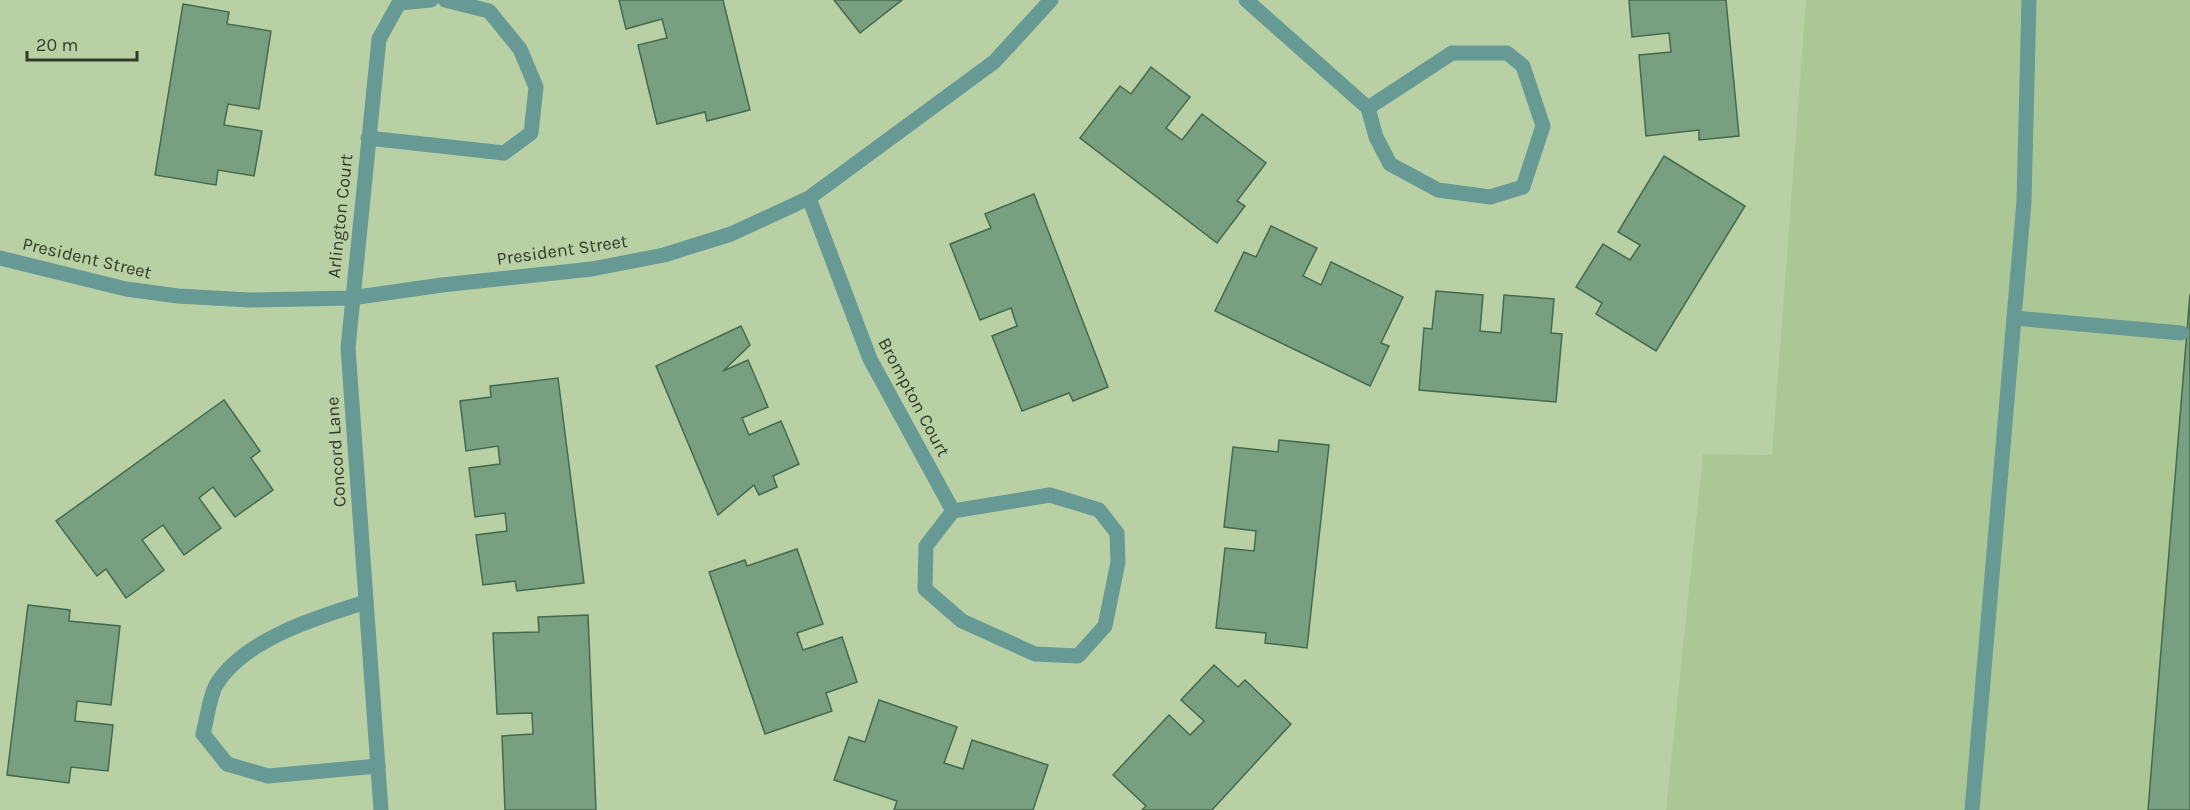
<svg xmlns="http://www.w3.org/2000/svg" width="2190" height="810" font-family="Karla,sans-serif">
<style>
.built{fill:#acc796}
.building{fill:#789f80;stroke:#446a4d;stroke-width:1.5}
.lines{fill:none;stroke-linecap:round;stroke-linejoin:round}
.lane{stroke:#679995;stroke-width:15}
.street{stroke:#679995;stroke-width:15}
.labels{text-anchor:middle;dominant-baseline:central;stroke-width:4.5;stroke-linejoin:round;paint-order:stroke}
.street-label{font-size:18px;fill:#323b2a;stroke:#b9d0a5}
</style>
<rect width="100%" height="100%" fill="#b9d0a5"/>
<!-- built -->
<polygon class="built" points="1806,0 2190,0 2190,810 1666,810 1703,454 1772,455"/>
<!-- building -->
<g class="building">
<polygon points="619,0 723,0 750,110 707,121 705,112 657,124 638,45 667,38 662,19 626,29"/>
<polygon points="834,0 902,0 860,33"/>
<polygon points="1629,0 1726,0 1739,136 1699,140 1699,130 1646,136 1639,55 1671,52 1669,33 1632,37"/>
<polygon points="183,4 229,12 227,24 271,31 259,109 228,104 224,125 262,131 254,176 218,170 216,185 155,175"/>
<polygon points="1151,67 1190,97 1166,128 1182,140 1202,114 1266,163 1237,201 1245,206 1217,243 1080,138 1120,86 1131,94"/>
<polygon points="1664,156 1745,206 1656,351 1596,314 1602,303 1576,287 1603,244 1630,260 1640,245 1618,232"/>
<polygon points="1034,194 1108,387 1073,401 1069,393 1022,411 992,336 1017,326 1011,308 980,320 950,244 991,228 985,214"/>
<polygon points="1271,226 1317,248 1303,276 1321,285 1331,262 1403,297 1381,343 1389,346 1370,386 1215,311 1244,252 1256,257"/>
<polygon points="1436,291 1483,295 1480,331 1501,333 1504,295 1554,299 1551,333 1562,334 1556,402 1419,390 1424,328 1432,329"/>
<polygon points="2190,294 2190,810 2148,810"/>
<polygon points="741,326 750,345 723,371 748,360 768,407 742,418 749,435 781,421 799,464 773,476 777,487 759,495 754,485 718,515 656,366"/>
<polygon points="558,378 584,583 517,591 515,581 483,585 476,535 507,531 505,513 475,517 469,468 500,464 498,446 466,451 460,401 491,397 490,386"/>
<polygon points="224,400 260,451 251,458 273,490 235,517 213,487 199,498 221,528 184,555 163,525 142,540 164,570 126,598 106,569 97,576 56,521"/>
<polygon points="1279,440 1329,445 1307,648 1265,643 1266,633 1216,628 1225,548 1254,551 1256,531 1224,527 1233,447 1278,452"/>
<polygon points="797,549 823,624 797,633 803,650 842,637 857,682 826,693 832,711 765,734 709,572 745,560 747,566"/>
<polygon points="28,605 70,610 69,621 120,626 111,705 77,701 75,721 113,725 108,771 71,767 69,783 7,775"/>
<polygon points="588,615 596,810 505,810 502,736 533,734 532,713 497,714 493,633 539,632 538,617"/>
<polygon points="1214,665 1238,687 1245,680 1291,724 1212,810 1142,810 1146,806 1113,775 1169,715 1190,735 1204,721 1181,700"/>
<polygon points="879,700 957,727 944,763 963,769 972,740 1048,765 1033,810 894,810 897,801 834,780 849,737 865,742"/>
</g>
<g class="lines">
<!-- lane -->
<g class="lane">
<polyline points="2014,318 2181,333"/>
<polyline points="1972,810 2024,201 2029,0"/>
</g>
<!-- street -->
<g class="street">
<polyline points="1246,0 1368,108 1376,137 1390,164 1438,190 1490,197 1523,187 1543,126 1523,66 1507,53 1452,53 1368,108"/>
<polyline points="368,138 504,153 531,133 536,87 520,49 489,11 445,0"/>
<polyline points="809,198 870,359 953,511"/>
<polyline points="0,258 126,289 178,296 249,300 351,298 442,285 592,269 664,255 731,234 809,198 994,62 1051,0"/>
<polygon points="1050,495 1099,510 1117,533 1118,562 1105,626 1078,656 1035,654 962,621 925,589 926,546 953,511"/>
<path d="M 366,602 C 318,617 244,639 216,685 C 209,698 207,720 203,734 L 227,764 L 268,776 L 378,766"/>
<polyline points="381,810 348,348 379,39 399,3 431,0"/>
</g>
</g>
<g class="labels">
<!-- street labels -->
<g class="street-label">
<text transform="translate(340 216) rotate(-84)">Arlington Court</text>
<text transform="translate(562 250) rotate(-8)">President Street</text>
<text transform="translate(87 258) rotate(13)">President Street</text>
<text transform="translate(914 397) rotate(62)">Brompton Court</text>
<text transform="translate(336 452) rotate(-94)">Concord Lane</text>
</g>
</g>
<!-- scale -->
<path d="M27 51v9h110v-9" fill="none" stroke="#323b2a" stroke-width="3"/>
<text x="36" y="51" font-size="18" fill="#323b2a" stroke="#b9d0a5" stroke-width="4.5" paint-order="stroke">20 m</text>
</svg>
